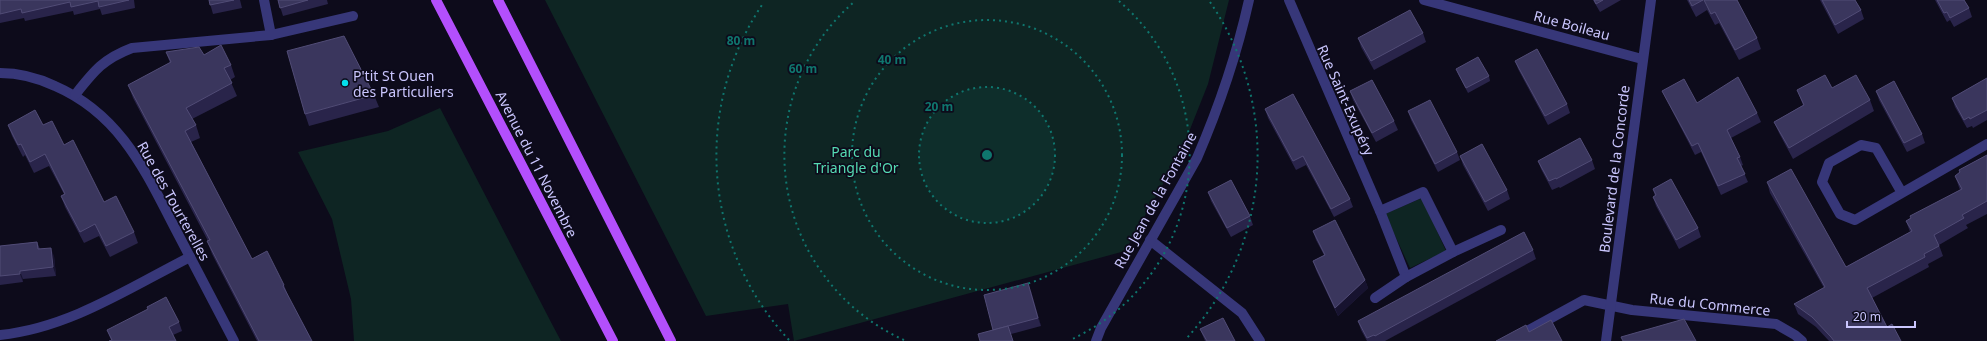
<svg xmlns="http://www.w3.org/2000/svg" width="1987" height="341" font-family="'Noto Sans',sans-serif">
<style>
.green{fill:#0e2523}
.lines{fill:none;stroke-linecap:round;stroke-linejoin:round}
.minor{stroke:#373779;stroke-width:10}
.major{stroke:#b34ffc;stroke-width:10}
.wall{fill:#29244a}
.shaded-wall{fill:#17132f}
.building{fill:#3a365d;stroke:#514c76}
.ring{fill:none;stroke:#0f766e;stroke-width:2;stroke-dasharray:2 4}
.poi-dot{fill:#04e0ec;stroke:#0d0b1b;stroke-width:1.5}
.labels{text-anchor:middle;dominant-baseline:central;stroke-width:3.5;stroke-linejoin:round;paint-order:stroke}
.street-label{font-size:14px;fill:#cac6fe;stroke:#0d0b1b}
.poi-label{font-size:14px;fill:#cac6fe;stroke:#0d0b1b;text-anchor:start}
.park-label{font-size:14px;fill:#55dbb3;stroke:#0d0b1b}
.centre{fill:#0f766e;stroke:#0d0b1b;stroke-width:2}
.ring-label{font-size:12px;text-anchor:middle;font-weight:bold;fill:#0f766e;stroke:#0d0b1b;stroke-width:3.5;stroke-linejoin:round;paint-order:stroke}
</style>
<rect width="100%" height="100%" fill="#0d0b1b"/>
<!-- green -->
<g class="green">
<polygon points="545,0 1229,0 1208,84 1181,152 1125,251 794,341 788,304 706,316"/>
<polygon points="440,108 553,326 561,341 354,341 351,299 332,219 298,152 388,131"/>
<polygon points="1422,198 1446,251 1410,268 1385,214"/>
</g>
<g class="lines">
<!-- minor -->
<g class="minor">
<polyline points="264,0 271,35"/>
<polyline points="1289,0 1380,211 1406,277 1453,252 1501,230"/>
<polyline points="1424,0 1642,59"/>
<path d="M 0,73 C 19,73 38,78 55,86 C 122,115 146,173 178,234 C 196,269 215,305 234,341"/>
<path d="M 75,95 C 94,71 103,59 132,48 L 271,35 L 353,16"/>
<polyline points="1902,193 1876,148 1861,145 1829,163 1822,182 1840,214 1855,220 1987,144"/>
<polyline points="1380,211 1423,192 1453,252"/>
<polyline points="1150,240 1242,313 1260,341"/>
<polyline points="1375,298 1406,277"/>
<path d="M 0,335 C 69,328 129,288 190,257"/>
<path d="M 1096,341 L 1101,328 L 1197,158 C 1219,107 1237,54 1249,0"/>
<polyline points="1509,341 1584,300 1632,310 1776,324 1795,335 1802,341"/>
<polyline points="1606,341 1651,0"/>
</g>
<!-- major -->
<g class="major">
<polyline points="436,0 613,341"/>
<polyline points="498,0 671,341"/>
</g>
</g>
<!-- wall -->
<g class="wall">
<polygon points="0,0 134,0 135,8 102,15 100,9 74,15 73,11 25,21 24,18 0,23"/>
<polygon points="209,0 240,0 242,8 213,14"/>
<polygon points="278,0 327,0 328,4 283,16"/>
<polygon points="1593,0 1621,0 1600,12"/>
<polygon points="1687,0 1737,0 1757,38 1761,49 1739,60 1719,23 1715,25 1707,10 1696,17"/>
<polygon points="1820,0 1855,0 1861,10 1864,19 1838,34"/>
<polygon points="1935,0 1964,0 1969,8 1972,17 1954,27 1950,20 1947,22"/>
<polygon points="1423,33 1426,42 1374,70 1361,47 1358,38"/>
<polygon points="166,52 204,55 231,65 235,77 230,80 237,96 192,119 196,125 200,138 191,142 252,259 284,285 289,298 312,341 257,341 212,254 207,241 208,241 133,98 128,85 170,63"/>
<polygon points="1515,61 1567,104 1570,113 1548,125 1518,69"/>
<polygon points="1456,69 1489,76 1490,81 1468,93 1458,74"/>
<polygon points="1987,78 1987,120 1973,128 1972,126 1967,128 1955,107 1952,98"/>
<polygon points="1832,88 1870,100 1874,111 1793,159 1779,133 1774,122 1803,105 1797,90"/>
<polygon points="1350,91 1394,121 1398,130 1376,142 1353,100"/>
<polygon points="1662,91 1697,103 1757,113 1761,122 1731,138 1740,157 1743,165 1741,166 1748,182 1721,195 1701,152 1695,155 1666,99"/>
<polygon points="1876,91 1922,134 1925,143 1907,152 1879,100"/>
<polygon points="374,95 379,107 309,126 305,114"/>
<polygon points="1265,109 1350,199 1353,207 1334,217 1306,165 1296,170 1268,118"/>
<polygon points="1408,111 1457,152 1460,160 1438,172 1411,120"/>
<polygon points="8,125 43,125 64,145 104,202 134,232 138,243 110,257 99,236 84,243 65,207 61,196 64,194 49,166 34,173 25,155 23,157 12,136"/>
<polygon points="1987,155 1987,214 1966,225 1968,228 1939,245 1943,256 1928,264 1929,267 1872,298 1887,327 1901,341 1829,341 1816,327 1798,314 1794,304 1824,288 1770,193 1767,182 1846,267 1910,232 1906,221 1960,190 1955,176 1960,173 1959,170"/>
<polygon points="1460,156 1507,190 1510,199 1488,211 1463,165"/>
<polygon points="1592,160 1595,169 1560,188 1559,187 1552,190 1541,169 1538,161"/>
<polygon points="1653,189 1698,228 1701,237 1679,249 1656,206 1653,197 1655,196"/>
<polygon points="1208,192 1250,216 1253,225 1231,237 1211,201"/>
<polygon points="1313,231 1365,280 1368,288 1338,316 1316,270 1313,261 1324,255 1316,240"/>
<polygon points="37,242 40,249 54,256 56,276 23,279 23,282 0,285 0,246"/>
<polygon points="1533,250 1536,259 1385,341 1367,341 1361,330 1358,321"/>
<polygon points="1031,291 1041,326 1011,334 1013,341 980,341 993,330"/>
<polygon points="179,322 182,331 173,335 111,340 107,330"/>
<polygon points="1200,329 1235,341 1205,341"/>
</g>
<!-- shaded-wall -->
<g class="shaded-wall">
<polygon points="51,248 54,256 56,276 53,267"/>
<polygon points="20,271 23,279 23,282 20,274"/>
<polygon points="1365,280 1368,288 1338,316 1335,308"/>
<polygon points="1028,283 1031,291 1041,326 1038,318"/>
</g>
<!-- building -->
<g class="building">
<polygon points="0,0 129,0 99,7 98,1 71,7 70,2 22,13 21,9 0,14"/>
<polygon points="209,0 234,0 210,5"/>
<polygon points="278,0 308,0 280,8"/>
<polygon points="1594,0 1603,0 1596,4"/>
<polygon points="1689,0 1703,0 1692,6"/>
<polygon points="1704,0 1737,0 1757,38 1735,50 1715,12 1711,14"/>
<polygon points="1822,0 1855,0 1861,10 1835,25"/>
<polygon points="1937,0 1964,0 1969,8 1950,18 1947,12 1944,13"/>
<polygon points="1410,10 1423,33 1371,61 1358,38"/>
<polygon points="344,36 374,95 305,114 287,51"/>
<polygon points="221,45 231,65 224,68 232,83 186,108 196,125 185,131 252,259 267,251 284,285 283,286 312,341 259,341 207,241 210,240 128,85 171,62 166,52 199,47 204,55"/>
<polygon points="1537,49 1567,104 1545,116 1515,61"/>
<polygon points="1478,57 1489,76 1466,88 1456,69"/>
<polygon points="1825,75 1832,88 1856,75 1870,100 1789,148 1774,122 1804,105 1797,90"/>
<polygon points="1738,77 1757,113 1727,130 1740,157 1737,158 1745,174 1718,186 1698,143 1692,146 1662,91 1684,79 1697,103"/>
<polygon points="1987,78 1987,110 1970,119 1969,117 1964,120 1952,98"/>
<polygon points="1372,80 1394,121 1372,133 1350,91"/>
<polygon points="1894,81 1922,134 1904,143 1876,91"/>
<polygon points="1293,94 1350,199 1331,209 1303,156 1293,161 1265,109"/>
<polygon points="1430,100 1457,152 1435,164 1408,111"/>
<polygon points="35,110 43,125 52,121 64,145 73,140 104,202 116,196 134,232 106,246 95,224 80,232 61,196 65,194 45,154 30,162 21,144 18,145 8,125"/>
<polygon points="1580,138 1592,160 1556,179 1556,178 1549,181 1538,161"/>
<polygon points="1482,144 1507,190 1485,202 1460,156"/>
<polygon points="1987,155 1987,201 1962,215 1964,218 1934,235 1939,246 1924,254 1925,257 1867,288 1887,327 1892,324 1901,341 1834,341 1831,337 1812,317 1794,304 1825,287 1767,182 1791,169 1846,267 1912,231 1906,221 1911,218 1910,216 1962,189 1955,176 1960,172 1959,170"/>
<polygon points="1671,179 1698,228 1676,240 1653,197 1656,195 1653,189"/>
<polygon points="1231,180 1250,216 1227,228 1208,192"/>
<polygon points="1335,220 1365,280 1335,308 1313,261 1325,255 1313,231"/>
<polygon points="1524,232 1533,250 1375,336 1374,335 1367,338 1358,321"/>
<polygon points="37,242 38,249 51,248 53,267 20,271 20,274 0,276 0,246"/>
<polygon points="1028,283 1038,318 993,330 984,295"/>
<polygon points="166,297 179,322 169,327 176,341 109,341 112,340 107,330 148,309 147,307"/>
<polygon points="1223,318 1235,341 1207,341 1200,329"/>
<polygon points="1684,319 1696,341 1623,341 1621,337"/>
<polygon points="1551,320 1562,341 1496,341 1526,325 1529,332"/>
<polygon points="1008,326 1013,341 980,341 978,334"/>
</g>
<!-- distance rings -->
<circle cx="987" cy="155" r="68" fill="#0f766e" fill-opacity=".12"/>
<g class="ring">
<circle cx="987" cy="155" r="68"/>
<circle cx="987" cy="155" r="135"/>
<path d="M904 340A203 203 0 0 1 855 1M1119 1A203 203 0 0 1 1070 340"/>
<path d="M789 340A271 271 0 0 1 764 2M1210 2A271 271 0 0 1 1185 340"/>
</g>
<!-- markers -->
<circle class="poi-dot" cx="345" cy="83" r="4"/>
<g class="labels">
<!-- street labels -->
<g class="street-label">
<text transform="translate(1572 25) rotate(15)">Rue Boileau</text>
<text transform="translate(1346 100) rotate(66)">Rue Saint-Exupéry</text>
<text transform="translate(537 164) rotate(63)">Avenue du 11 Novembre</text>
<text transform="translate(1614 169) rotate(-83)">Boulevard de la Concorde</text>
<text transform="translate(1155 200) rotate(-61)">Rue Jean de la Fontaine</text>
<text transform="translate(174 201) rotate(61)">Rue des Tourterelles</text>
<text transform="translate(1710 304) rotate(6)">Rue du Commerce</text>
</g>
<!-- poi labels -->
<g class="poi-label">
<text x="353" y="75">P'tit St Ouen<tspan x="353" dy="16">des Particuliers</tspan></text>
</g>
<!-- park labels -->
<g class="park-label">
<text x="856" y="151">Parc du<tspan x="856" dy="16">Triangle d'Or</tspan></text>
</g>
</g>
<circle cx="987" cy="155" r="6" class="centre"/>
<g class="ring-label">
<text x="741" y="45">80 m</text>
<text x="892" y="64">40 m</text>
<text x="803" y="73">60 m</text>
<text x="939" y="111">20 m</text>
</g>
<!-- scale -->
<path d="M1847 321v6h68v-6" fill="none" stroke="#cac6fe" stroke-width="2"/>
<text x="1853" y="321" font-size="12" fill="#cac6fe" stroke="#0d0b1b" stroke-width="3" paint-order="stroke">20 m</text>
</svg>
